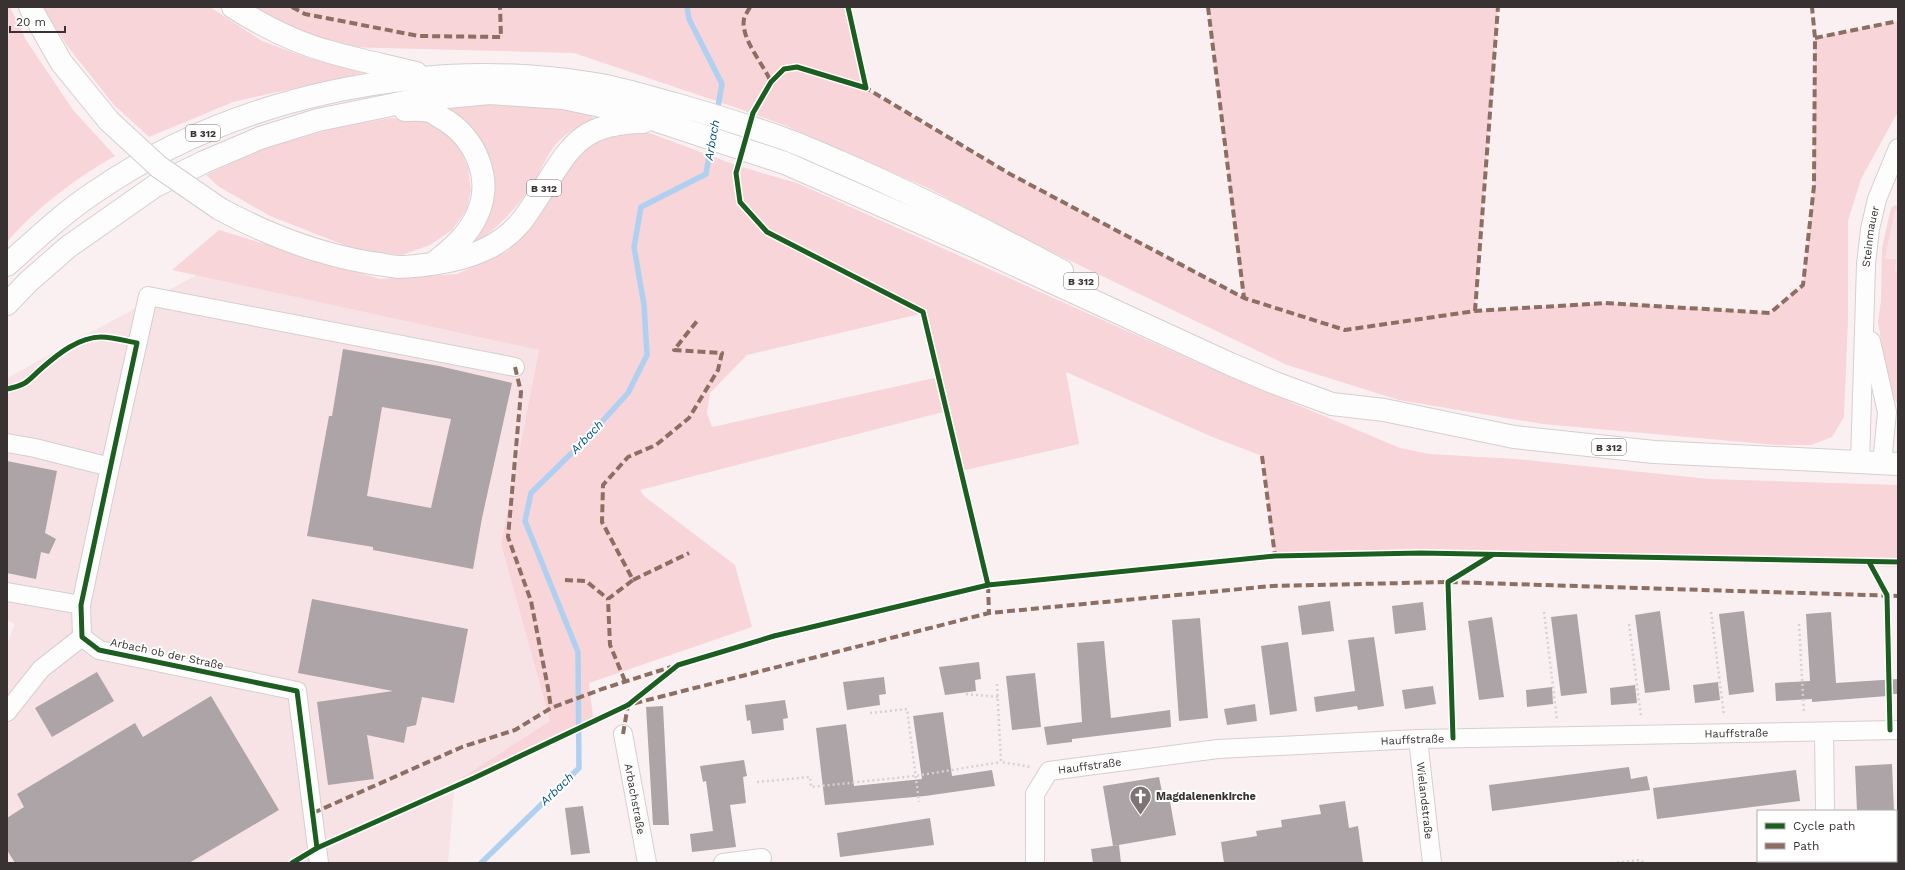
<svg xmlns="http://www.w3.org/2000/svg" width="1905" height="870" font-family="'Work Sans',sans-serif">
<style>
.built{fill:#f7e3e5}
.green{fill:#f7d5d9;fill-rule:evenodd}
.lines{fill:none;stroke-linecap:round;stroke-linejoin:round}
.stream{stroke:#b0d0f1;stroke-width:5.5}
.building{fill:#aca4a6;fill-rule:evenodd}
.minor-casing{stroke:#d6cecf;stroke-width:20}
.major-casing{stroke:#d6cecf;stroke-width:24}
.path{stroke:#d5d2d3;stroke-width:2.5;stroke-dasharray:2 3;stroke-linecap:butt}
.minor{stroke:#fefdfd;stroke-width:18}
.major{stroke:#fefdfd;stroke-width:22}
.major-bridge-casing{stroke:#d6cecf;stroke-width:24;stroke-linecap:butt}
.major-bridge{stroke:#fefdfd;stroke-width:22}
.quiet{stroke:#8d6e63;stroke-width:4;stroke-dasharray:8 4;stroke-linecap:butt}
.cycleway-casing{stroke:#fff;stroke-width:8}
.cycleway{stroke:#1b5e20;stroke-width:5}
.labels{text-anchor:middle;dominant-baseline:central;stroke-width:4;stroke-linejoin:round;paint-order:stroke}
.shield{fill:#fff;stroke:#747070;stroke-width:1}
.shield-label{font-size:10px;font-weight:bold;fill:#393232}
.street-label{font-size:11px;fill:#393232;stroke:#fff}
.poi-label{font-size:11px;font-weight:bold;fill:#393232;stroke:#fff;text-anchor:start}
.water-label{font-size:12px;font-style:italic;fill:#005189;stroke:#fff}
</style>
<rect width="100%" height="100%" fill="#faf0f2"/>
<!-- built -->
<g class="built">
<polygon points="1895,209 1898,210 1898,272 1895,272 1885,259"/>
<polygon points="198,274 539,350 501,544 550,721 455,782 448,863 7,863 7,645 15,623 7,621 7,378"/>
</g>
<!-- green -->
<g class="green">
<path d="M 7,7 L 10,7 L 26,40 L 73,110 L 115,156 C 77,177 35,209 7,242 Z"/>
<polygon points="42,7 210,7 262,41 311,59 363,68 363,73 233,102 149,137 114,105 68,47"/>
<polygon points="252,7 848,7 866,89 1010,174 1243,297 1208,7 1498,7 1475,311 1605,303 1770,313 1803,285 1814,186 1815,38 1898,21 1898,113 1895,117 1861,179 1848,221 1848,319 1844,417 1832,437 1811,445 1776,445 1543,424 1399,400 1287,365 1027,240 926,187 784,125 737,108 574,53 344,47 275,22"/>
<path d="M 524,103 L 592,111 L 593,119 C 580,126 568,131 558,142 C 546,154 541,173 531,187 C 514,211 492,235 465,249 L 491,197 L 442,104 Z"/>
<polygon points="390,118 424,120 445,130 461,151 468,168 471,190 467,209 452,230 430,245 402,255 367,252 344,245 270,216 218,186 206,175 264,148 336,128"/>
<path d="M 614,131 L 647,132 L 738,166 L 797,183 L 1203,365 L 1400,448 L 1429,454 L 1516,459 L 1709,479 L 1898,485 L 1898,567 L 1493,555 L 1275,556 L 1262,456 L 1210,436 L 1066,372 L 1079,444 L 961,471 L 947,411 L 640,490 L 644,496 L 735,565 L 752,627 L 589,683 L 593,717 L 455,782 L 550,721 L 501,544 L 539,350 L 172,270 L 219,230 L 380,279 L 457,274 L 508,251 L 540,211 L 586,144 ZM 924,313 L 939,377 L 712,427 L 707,413 L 710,393 L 747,355 Z"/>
<polygon points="1895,205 1898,206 1898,210 1895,210 1885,259 1896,259 1895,272 1898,272 1898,406 1895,400 1886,370 1878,322 1881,301 1882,248 1891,208"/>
</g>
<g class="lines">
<!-- stream -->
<g class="stream">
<polyline points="687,7 689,19 722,84 717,112"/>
<polyline points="481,863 579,768 578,652 525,521 531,493 587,438 628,393 647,355 644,305 634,247 641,207 706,174 711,144"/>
</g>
</g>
<!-- building -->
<g class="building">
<path d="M 343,349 L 439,366 L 512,383 L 482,518 L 473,569 L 373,550 L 373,547 L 307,536 L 329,416 L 332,416 ZM 382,407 L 451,419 L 431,508 L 367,496 Z"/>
<polygon points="7,461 57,471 45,533 56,539 49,554 41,552 36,579 7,573"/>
<polygon points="312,599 468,629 454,703 422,697 416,725 407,727 404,743 367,735 374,779 328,785 317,702 393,691 298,673"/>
<polygon points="1330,601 1334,631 1302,635 1298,606"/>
<polygon points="1423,602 1426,630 1395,634 1392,606"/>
<polygon points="1660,611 1670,690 1645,693 1635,615"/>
<polygon points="1744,611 1754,692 1729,695 1719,614"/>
<polygon points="1831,612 1836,683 1898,679 1898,694 1887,694 1887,696 1812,702 1812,699 1776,701 1775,683 1810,681 1806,614"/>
<polygon points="1577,614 1587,693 1561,696 1551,617"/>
<polygon points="1492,617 1504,697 1479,700 1468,621"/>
<polygon points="1200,618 1208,718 1179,721 1172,620"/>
<polygon points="1374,637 1384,706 1358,710 1357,706 1316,712 1314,697 1355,691 1348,640"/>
<polygon points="1104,641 1111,718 1170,710 1171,727 1072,739 1072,742 1047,745 1044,727 1082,722 1077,643"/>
<polygon points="1288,642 1297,711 1270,715 1261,646"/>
<polygon points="979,662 981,679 975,680 976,691 945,695 939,667"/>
<polygon points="97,672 114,701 52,737 35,708"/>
<polygon points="1035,673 1041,727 1012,730 1006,676"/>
<polygon points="884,677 886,694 879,695 880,705 847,710 843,682"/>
<polygon points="1718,682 1720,700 1695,703 1693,685"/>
<polygon points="1635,685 1637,703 1611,705 1610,688"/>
<polygon points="1433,686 1436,704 1405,709 1402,690"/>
<polygon points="1552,687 1553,704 1527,707 1526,690"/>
<polygon points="211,696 279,810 189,863 15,863 7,850 7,818 24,807 17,794 135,723 143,737"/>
<polygon points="785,700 788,718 783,719 784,730 752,734 750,720 747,721 745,705"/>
<polygon points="1255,704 1257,721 1227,725 1224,709"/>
<polygon points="663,706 669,825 653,825 646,707"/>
<polygon points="943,712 952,776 992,770 995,786 925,796 825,805 816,728 846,724 854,786 922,779 913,716"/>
<polygon points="744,760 747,776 743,777 746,803 730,805 736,847 692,852 690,834 713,831 706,781 703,782 700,766"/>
<polygon points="1892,764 1894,811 1857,811 1855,766"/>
<polygon points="1629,767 1631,779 1647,776 1650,790 1492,811 1489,785"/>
<polygon points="1796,770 1800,801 1657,819 1653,788"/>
<polygon points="1159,777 1163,797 1169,796 1176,835 1113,846 1103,786"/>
<polygon points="1345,801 1349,828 1358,826 1363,863 1224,863 1221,842 1257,836 1256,831 1282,827 1281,820 1321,814 1319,805"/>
<polygon points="583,806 590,853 571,855 565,808"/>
<polygon points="930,818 934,845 840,857 837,833"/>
<polygon points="1119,845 1121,863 1093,863 1091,849"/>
</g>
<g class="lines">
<defs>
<g id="minor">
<polyline points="1871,341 1887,412 1882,464"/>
<polyline points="7,443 35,448 110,467"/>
<path id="s1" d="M 1860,463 L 1866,264 L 1870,229 L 1877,199 L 1898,148"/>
<polyline points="7,592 81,605"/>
<polyline points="7,712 41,669 82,637"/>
<polyline points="1824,732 1825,811"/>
<path id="s2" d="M 623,734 L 647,863"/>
<path id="s3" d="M 1418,739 L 1432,863"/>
<polyline points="1825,861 1825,863"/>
<polyline points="319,863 297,691 99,650 82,637 81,605 110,467 148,296 515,367"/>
<polyline points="723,863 762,858"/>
<path id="s4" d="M 1035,863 L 1035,794 L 1049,771 L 1218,749 L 1418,739 L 1898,730"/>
</g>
<g id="major">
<polyline points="30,7 61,62 109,121"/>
<path d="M 233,7 C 263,26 296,43 330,52 C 358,60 388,66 416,73"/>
<path d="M 405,110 C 412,110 422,109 429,111 C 434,112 438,116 442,118 C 475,137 494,179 477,215 C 468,235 452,249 435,262"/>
<path d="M 220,209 C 268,235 318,254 371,263 C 380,264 389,266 398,267 C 415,267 433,264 449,261 C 477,255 501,245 520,223 C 526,216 531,208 536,200 C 569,151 575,123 643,122"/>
<path d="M 7,265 C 35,240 63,213 95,192 C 234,96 422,57 589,83 C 619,87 648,97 678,105 C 713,115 748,126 782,138 C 802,145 821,154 840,162 C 916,195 989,232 1062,271"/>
<polyline points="7,304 28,282 68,247 155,186 204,162 260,138 318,120 415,100 490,93 563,98 611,108 658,121 785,163 976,247 1230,364 1275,383 1332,404 1384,410 1514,437 1654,452 1898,464"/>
</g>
</defs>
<!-- minor casing -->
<use href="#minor" class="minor-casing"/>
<!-- major casing -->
<use href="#major" class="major-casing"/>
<!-- path -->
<g class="path">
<polyline points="1544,612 1557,720"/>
<polyline points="1711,612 1724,715"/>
<polyline points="1629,624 1641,716"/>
<polyline points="1799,624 1804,714"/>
<polyline points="997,684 1001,762 1031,767"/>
<polyline points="966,694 998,697"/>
<polyline points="870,713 907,709 919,802"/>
<polyline points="757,782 810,777 811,787 915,776 1001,762"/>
<polyline points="1612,863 1640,860 1644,863"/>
</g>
<!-- minor -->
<use href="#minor" class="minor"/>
<!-- major -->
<use href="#major" class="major"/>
<defs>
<polyline id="major-bridge" points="109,121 159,167 220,209"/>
</defs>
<!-- major-bridge casing -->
<use href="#major-bridge" class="major-bridge-casing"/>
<!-- major-bridge -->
<use href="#major-bridge" class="major-bridge"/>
<!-- quiet -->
<g class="quiet">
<polyline points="292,7 305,14 419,36 501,37 500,7"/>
<path d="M 750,7 C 748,11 745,15 744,19 C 740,38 764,65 771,82"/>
<polyline points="1208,7 1244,298"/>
<polyline points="1815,38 1898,21"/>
<polyline points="866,85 866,88 1010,174 1244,298 1345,330 1475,311 1605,303 1770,313 1803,285 1814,186 1815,38 1812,7"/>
<polyline points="1475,311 1498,7"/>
<polyline points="515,367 521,392 508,537 531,601 548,688 551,708"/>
<polyline points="1262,456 1275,556"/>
<polyline points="565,580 586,581 608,599"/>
<polyline points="633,580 689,553"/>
<polyline points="988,585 989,613"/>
<polyline points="625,681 610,645 608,599 633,580 602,522 603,485 628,457 656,445 689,418 718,370 722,353 674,350 697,321"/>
<polyline points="623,734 628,705 989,613 1272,586 1448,582 1898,596"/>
<polyline points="313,813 462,747 515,730 551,708 602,689 671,667"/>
</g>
<defs>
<g id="cycleway">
<polyline points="848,7 866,88 797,67 784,69 771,82 753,113 736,173 740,202 767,232 923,312 988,585"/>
<path d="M 7,389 C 29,384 27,381 42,368 C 58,354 79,337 101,337 C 113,337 126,341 137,343 L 81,605 L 82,637 L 99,650 L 297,691 L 317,848"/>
<polyline points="1869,562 1887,595 1890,730"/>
<polyline points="1453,738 1448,582 1492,555"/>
<polyline points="292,863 317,848 474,778 628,705 678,665 774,636 988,585 1275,556 1421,553 1898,562"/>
</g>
</defs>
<!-- cycleway casing -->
<use href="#cycleway" class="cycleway-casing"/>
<!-- cycleway -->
<use href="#cycleway" class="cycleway"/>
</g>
<!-- icons -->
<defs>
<symbol id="church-pin" viewBox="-11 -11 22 30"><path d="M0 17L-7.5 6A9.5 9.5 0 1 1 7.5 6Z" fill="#7d7475" stroke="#fff"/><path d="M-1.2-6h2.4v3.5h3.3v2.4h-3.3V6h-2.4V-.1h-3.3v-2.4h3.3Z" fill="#fff"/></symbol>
</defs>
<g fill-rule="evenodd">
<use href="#church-pin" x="1128" y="784" width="25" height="34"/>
</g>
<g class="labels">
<!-- shield labels -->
<g class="shield">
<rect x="186" y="125" width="34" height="16" rx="3"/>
<rect x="527" y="180" width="34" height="16" rx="3"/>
<rect x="1064" y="273" width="34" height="16" rx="3"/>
<rect x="1592" y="439" width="34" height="16" rx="3"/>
</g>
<g class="shield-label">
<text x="203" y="133">B 312</text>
<text x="544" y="188">B 312</text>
<text x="1081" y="281">B 312</text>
<text x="1609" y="447">B 312</text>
</g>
<!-- street labels -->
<g class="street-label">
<text stroke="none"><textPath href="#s1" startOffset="227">Steinmauer</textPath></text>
<text transform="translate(167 654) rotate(12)">Arbach ob der Straße</text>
<text stroke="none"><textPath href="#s4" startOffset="785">Hauffstraße</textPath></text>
<text stroke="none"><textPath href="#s4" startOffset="461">Hauffstraße</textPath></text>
<text stroke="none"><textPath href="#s4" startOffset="137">Hauffstraße</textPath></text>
<text stroke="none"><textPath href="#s2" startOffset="66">Arbachstraße</textPath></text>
<text stroke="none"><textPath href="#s3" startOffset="62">Wielandstraße</textPath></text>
</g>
<!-- poi labels -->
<g class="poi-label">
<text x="1156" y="796">Magdalenenkirche</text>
</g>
<!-- water labels -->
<g class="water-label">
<text transform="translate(712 140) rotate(-80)">Arbach</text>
<text transform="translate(587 437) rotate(-46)">Arbach</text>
<text transform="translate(557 789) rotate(-44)">Arbach</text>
</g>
</g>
<!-- border -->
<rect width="1905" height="870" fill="none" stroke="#393232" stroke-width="16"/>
<!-- legend -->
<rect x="1757" y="810" width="140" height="52" fill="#ffffff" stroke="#b0adad"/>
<rect x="1765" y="823" width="20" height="6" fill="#1b5e20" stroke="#b0adad"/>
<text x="1793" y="830" font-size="12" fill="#393232">Cycle path</text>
<rect x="1765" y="843" width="20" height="6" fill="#8d6e63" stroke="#b0adad"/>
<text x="1793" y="850" font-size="12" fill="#393232">Path</text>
<!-- scale -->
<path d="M10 26v6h55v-6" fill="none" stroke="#393232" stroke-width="2"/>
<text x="16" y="26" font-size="12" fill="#393232" stroke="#ffffff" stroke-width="3" paint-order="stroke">20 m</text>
</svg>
